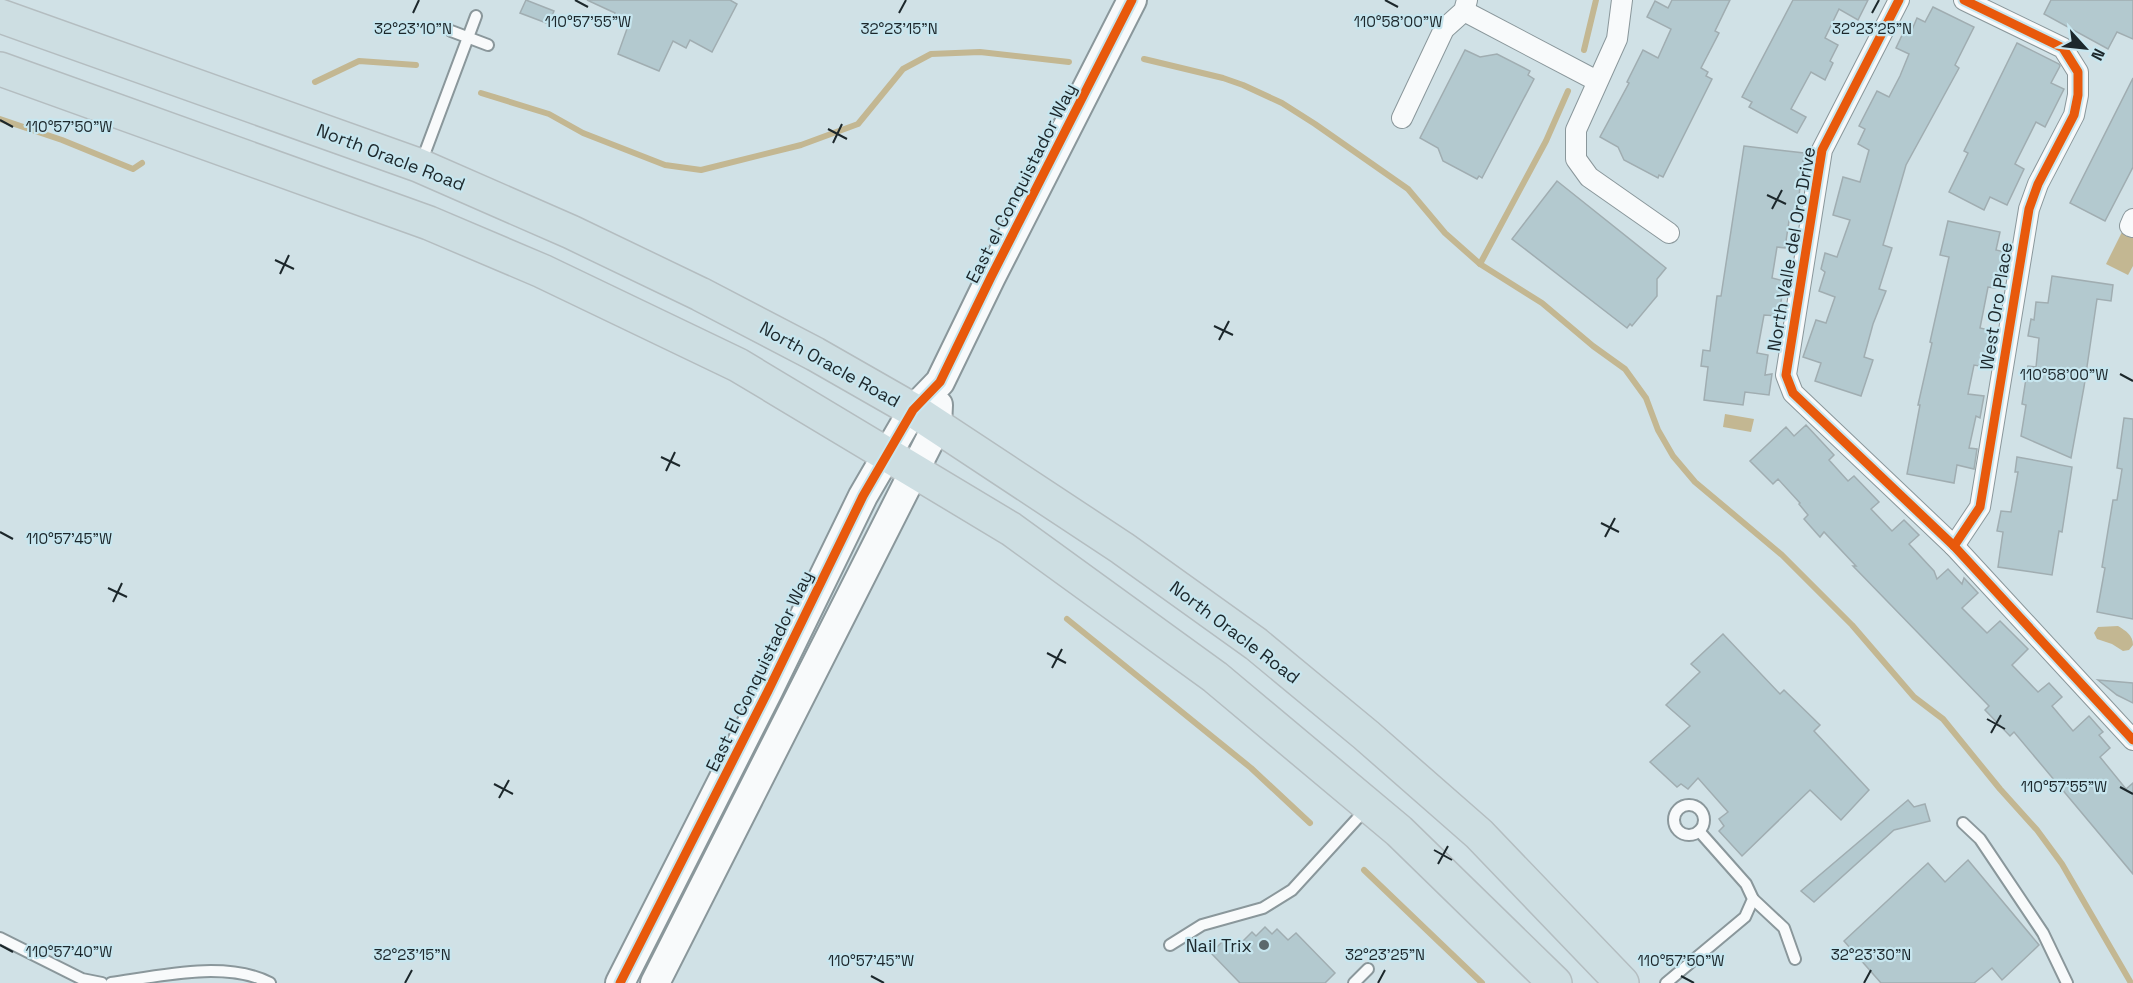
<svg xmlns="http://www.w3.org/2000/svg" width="2133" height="983" font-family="'Space Grotesk',sans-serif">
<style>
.water{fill:#c3b792}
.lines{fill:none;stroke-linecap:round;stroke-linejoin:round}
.stream{stroke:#c3b792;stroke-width:6}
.building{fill:#b3c9cf;stroke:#a0adb1;stroke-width:1.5}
.lane-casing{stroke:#8a979b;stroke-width:14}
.street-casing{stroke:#8a979b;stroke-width:22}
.secondary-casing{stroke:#8a979b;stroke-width:32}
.highway-casing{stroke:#b4bdc0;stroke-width:36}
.lane{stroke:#f8fafb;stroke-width:10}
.street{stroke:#f8fafb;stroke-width:20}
.secondary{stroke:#f8fafb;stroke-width:28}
.highway{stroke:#cddee2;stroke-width:33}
.cycleway-casing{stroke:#c7e6ef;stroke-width:13}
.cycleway{stroke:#e8590c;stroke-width:9}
.ticks{fill:none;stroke:#1c272b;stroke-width:2}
.poi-dot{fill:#5b686c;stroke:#c7e6ef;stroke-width:2}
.labels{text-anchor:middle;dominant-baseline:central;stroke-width:4.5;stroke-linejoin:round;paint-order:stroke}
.street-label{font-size:18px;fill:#1c272b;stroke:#c7e6ef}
.poi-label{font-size:18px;fill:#1c272b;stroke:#c7e6ef;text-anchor:end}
.ticks-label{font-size:15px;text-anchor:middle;fill:#1c272b;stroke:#c7e6ef;stroke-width:4.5;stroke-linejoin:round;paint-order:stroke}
</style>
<rect width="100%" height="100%" fill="#d0e1e6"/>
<!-- water -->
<g class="water">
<polygon points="2123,230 2133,234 2133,266 2128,275 2106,264"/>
<polygon points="1725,414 1754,419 1751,432 1723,427"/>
<path d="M 2118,626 C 2126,631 2133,635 2133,645 L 2129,650 L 2123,651 L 2112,644 L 2097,639 L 2094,633 L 2098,627 Z"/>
</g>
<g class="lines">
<!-- stream -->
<g class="stream">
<polyline points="1584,50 1596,0"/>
<polyline points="1144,59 1223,78 1243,85 1282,103 1315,124 1408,189 1445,233 1480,264 1542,303 1593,346 1625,369 1646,398 1658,430 1673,456 1695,482 1782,555 1852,625 1914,697 1943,719 2000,789 2037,830 2062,864 2131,983"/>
<polyline points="315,82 359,61 416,65"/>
<polyline points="481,93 549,114 583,133 665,165 701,170 801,145 858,124 903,69 931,54 980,52 1069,62"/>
<polyline points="0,119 62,140 133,169 142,163"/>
<polyline points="1480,264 1546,141 1568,91"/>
<polyline points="1067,619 1251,768 1310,823"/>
<polyline points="1364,870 1482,983"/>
</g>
</g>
<!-- building -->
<g class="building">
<polygon points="526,0 554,11 549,24 520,13"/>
<polygon points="587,0 730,0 737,4 712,52 690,40 686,48 673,41 659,71 618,54 628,26 613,19 615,13"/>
<polygon points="1672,0 1730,0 1715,31 1719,33 1701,68 1708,72 1706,76 1712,79 1663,177 1659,175 1658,178 1624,160 1618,147 1600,137 1629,83 1627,82 1643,50 1658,58 1671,29 1647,17 1655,1 1668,8"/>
<polygon points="1793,0 1868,0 1858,20 1839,9 1825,38 1838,45 1830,61 1833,63 1825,80 1811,72 1791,109 1806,117 1797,133 1749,107 1752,102 1742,97"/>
<polygon points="2051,0 2133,0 2133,39 2117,32 2108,49 2044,14"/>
<polygon points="1933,7 1974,27 1955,65 1959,68 1906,165 1883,245 1892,248 1879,289 1886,291 1873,324 1864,357 1873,360 1861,396 1815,381 1821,363 1803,357 1816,320 1826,323 1835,297 1819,291 1825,272 1821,269 1825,253 1837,257 1850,220 1833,215 1843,177 1860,182 1869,150 1858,144 1865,129 1859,126 1877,91 1889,97 1900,76 1909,54 1896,48 1905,29 1911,32 1917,18 1925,22"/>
<polygon points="2017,43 2059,64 2060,66 2051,83 2064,89 2045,127 2036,122 2015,164 2024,169 2007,205 1990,197 1984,210 1949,192 1968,153 1964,151"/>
<polygon points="1465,50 1480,57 1497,54 1530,71 1528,75 1534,79 1482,178 1479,176 1477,179 1443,161 1438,148 1420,138"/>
<polygon points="2133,78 2133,167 2105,221 2070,203"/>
<polygon points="1744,146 1804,153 1799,196 1802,196 1798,215 1790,214 1785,248 1777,247 1772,278 1784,281 1779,316 1764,315 1757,353 1768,355 1765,375 1772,374 1769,395 1745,392 1743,405 1704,400 1708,367 1701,366 1703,350 1710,351 1717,296 1721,296"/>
<polygon points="1557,181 1666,268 1657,279 1657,296 1632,326 1630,324 1627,328 1512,239"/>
<polygon points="1948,221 2000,232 1996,250 2009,253 2006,269 2000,268 1995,288 1988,287 1980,328 1993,331 1985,367 1974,365 1968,394 1984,396 1980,418 1976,416 1969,448 1977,449 1974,469 1957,465 1954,483 1907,474 1920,405 1918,405 1932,343 1930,342 1949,257 1940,255"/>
<polygon points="2052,276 2113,285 2111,301 2097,299 2084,387 2071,458 2021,436 2026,405 2022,404 2028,366 2036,367 2039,338 2028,336 2031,319 2034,320 2036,302 2048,303"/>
<polygon points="2124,418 2133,419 2133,619 2097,612 2105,568 2102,567 2113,500 2117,500 2122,469 2117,468"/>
<polygon points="1806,425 1834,455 1829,460 1848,481 1854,476 1879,502 1871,509 1892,531 1904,520 1919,535 1909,544 1934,571 1937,579 1948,569 1962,584 1964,578 1978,593 1962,608 1987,633 2000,621 2028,649 2012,665 2038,692 2049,683 2062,697 2052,706 2073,731 2089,716 2103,732 2099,735 2110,748 2100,757 2126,789 2133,783 2133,874 2014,732 2010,736 1985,710 1989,706 1853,566 1856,566 1824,532 1820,537 1804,519 1808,515 1799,504 1800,503 1778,479 1773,484 1750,461 1786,427 1794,436"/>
<polygon points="2017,457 2072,467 2062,532 2059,531 2052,575 1998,567 2003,532 1997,531 2001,511 2011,512 2018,472 2015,472"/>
<polygon points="1723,634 1780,694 1784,690 1820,725 1814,731 1869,790 1841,820 1810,790 1742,856 1719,831 1724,826 1719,819 1728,812 1698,778 1688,789 1681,784 1677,787 1650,762 1690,726 1666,705 1700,672 1691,664"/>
<polygon points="2098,680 2133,683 2133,703 2117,695"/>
<polygon points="1908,800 1914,807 1925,804 1930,821 1894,830 1814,902 1801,891"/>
<polygon points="1968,860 2039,945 2002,980 1992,968 1974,983 1881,983 1844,941 1928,863 1945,882"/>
<polygon points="1265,927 1272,934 1277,929 1288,940 1296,933 1335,973 1325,983 1240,983 1211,953 1226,938 1236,948 1252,932 1256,936"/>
</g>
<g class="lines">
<defs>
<g id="lane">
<polyline points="451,31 488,45"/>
<polyline points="421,163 476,16"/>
<circle cx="1689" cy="820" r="15"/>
<polyline points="1963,823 1980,839 2043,933 2067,983"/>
<polyline points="1753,899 1784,928 1795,959"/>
<polyline points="0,938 82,979 102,983"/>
<polyline points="1170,945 1202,925 1263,908 1292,890 1366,809"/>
<path d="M 111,983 C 159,976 226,960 270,983"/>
<polyline points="1354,983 1368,969"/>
<polyline points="1666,983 1745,917 1753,899 1746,884 1699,831"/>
</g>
<g id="street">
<polyline points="1622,0 1617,39 1576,130 1576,159 1589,177 1669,233"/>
<polyline points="1899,0 1822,150 1786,375 1793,393 1954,546 2133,740"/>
<polyline points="1464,11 1597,81"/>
<polyline points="1402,118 1444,29 1464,11 1467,0"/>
<polyline points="2133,219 2130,226 2133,227"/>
<polyline points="1954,546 1980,507 2029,209 2038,184 2074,115 2078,95 2078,72 2063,48 1964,0"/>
</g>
<g id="secondary">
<polyline points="620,983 768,691 863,496 913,410 940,382 991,277 1132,0"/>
<polyline points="655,983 937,426 938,405"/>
</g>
<g id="highway">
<polyline points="0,16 418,165 571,232 700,294 815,354 913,410 1122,548 1256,644 1366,735 1479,834 1622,983"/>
<polyline points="0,69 429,223 542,271 738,365 1011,529 1215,677 1399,831 1555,983"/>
</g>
</defs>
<!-- lane casing -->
<use href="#lane" class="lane-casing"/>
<!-- street casing -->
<use href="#street" class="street-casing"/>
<!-- secondary casing -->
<use href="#secondary" class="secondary-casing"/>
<!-- highway casing -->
<use href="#highway" class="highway-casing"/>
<!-- lane -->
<use href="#lane" class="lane"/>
<!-- street -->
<use href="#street" class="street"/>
<!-- secondary -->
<use href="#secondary" class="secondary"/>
<!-- highway -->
<use href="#highway" class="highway"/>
<defs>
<g id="cycleway">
<polyline points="1899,0 1822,150 1786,375 1793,393 1954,546 2133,740"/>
<polyline points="1954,546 1980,507 2029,209 2038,184 2074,115 2078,95 2078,72 2063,48 1964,0"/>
<polyline points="620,983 768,691 863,496 913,410 940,382 991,277 1132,0"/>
</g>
</defs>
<!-- cycleway casing -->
<use href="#cycleway" class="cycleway-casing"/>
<!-- cycleway -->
<use href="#cycleway" class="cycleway"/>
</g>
<!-- ticks -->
<path class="ticks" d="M 575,0 L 588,7M 1385,0 L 1398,7M 413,13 L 419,0M 899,13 L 906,0M 1872,13 L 1879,0M 0,120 L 13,127M 828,129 L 847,139M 833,143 L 842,124M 1767,195 L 1786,204M 1772,209 L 1782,190M 275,260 L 294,269M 280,274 L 289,255M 1214,326 L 1233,335M 1219,340 L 1229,321M 2120,374 L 2133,381M 661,457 L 680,466M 666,471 L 675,452M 1601,523 L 1619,532M 0,532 L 13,539M 1605,537 L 1615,518M 108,588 L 127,597M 113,602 L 122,583M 1047,653 L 1066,663M 1052,668 L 1062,649M 1987,719 L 2005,729M 1991,733 L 2001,715M 494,784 L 513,794M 2120,787 L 2133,794M 499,798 L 509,780M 1434,850 L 1452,860M 1438,864 L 1448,846M 0,945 L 13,952M 871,976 L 884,983M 1681,976 L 1694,983M 405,983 L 412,970M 1378,983 L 1385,970M 1864,983 L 1871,970"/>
<!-- markers -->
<circle class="poi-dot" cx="1264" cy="945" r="6"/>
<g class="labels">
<!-- street labels -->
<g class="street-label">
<text transform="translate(391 157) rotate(21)">North Oracle Road</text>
<text transform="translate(1021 183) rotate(-63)">East el Conquistador Way</text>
<text transform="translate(1791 249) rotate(-80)">North Valle del Oro Drive</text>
<text transform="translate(1996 306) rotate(-81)">West Oro Place</text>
<text transform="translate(830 364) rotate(29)">North Oracle Road</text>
<text transform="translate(1235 632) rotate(37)">North Oracle Road</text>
<text transform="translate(759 671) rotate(-64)">East El Conquistador Way</text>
</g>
<!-- poi labels -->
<g class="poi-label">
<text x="1252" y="945">Nail Trix</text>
</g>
</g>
<g class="ticks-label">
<text x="588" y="27">110°57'55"W</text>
<text x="1398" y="27">110°58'00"W</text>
<text x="413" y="34">32°23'10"N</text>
<text x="899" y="34">32°23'15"N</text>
<text x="1872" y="34">32°23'25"N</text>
<text x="69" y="132">110°57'50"W</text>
<text x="2064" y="380">110°58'00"W</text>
<text x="69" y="544">110°57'45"W</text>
<text x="2064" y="792">110°57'55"W</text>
<text x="69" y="957">110°57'40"W</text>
<text x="412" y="960">32°23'15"N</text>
<text x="1385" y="960">32°23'25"N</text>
<text x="1871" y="960">32°23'30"N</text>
<text x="871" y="966">110°57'45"W</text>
<text x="1681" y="966">110°57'50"W</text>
</g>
<!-- north arrow -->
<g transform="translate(2085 48) rotate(117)" stroke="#c7e6ef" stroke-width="4.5" paint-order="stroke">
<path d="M0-4.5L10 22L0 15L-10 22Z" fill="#1c272b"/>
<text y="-9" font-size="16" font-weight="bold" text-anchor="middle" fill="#1c272b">N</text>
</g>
</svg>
